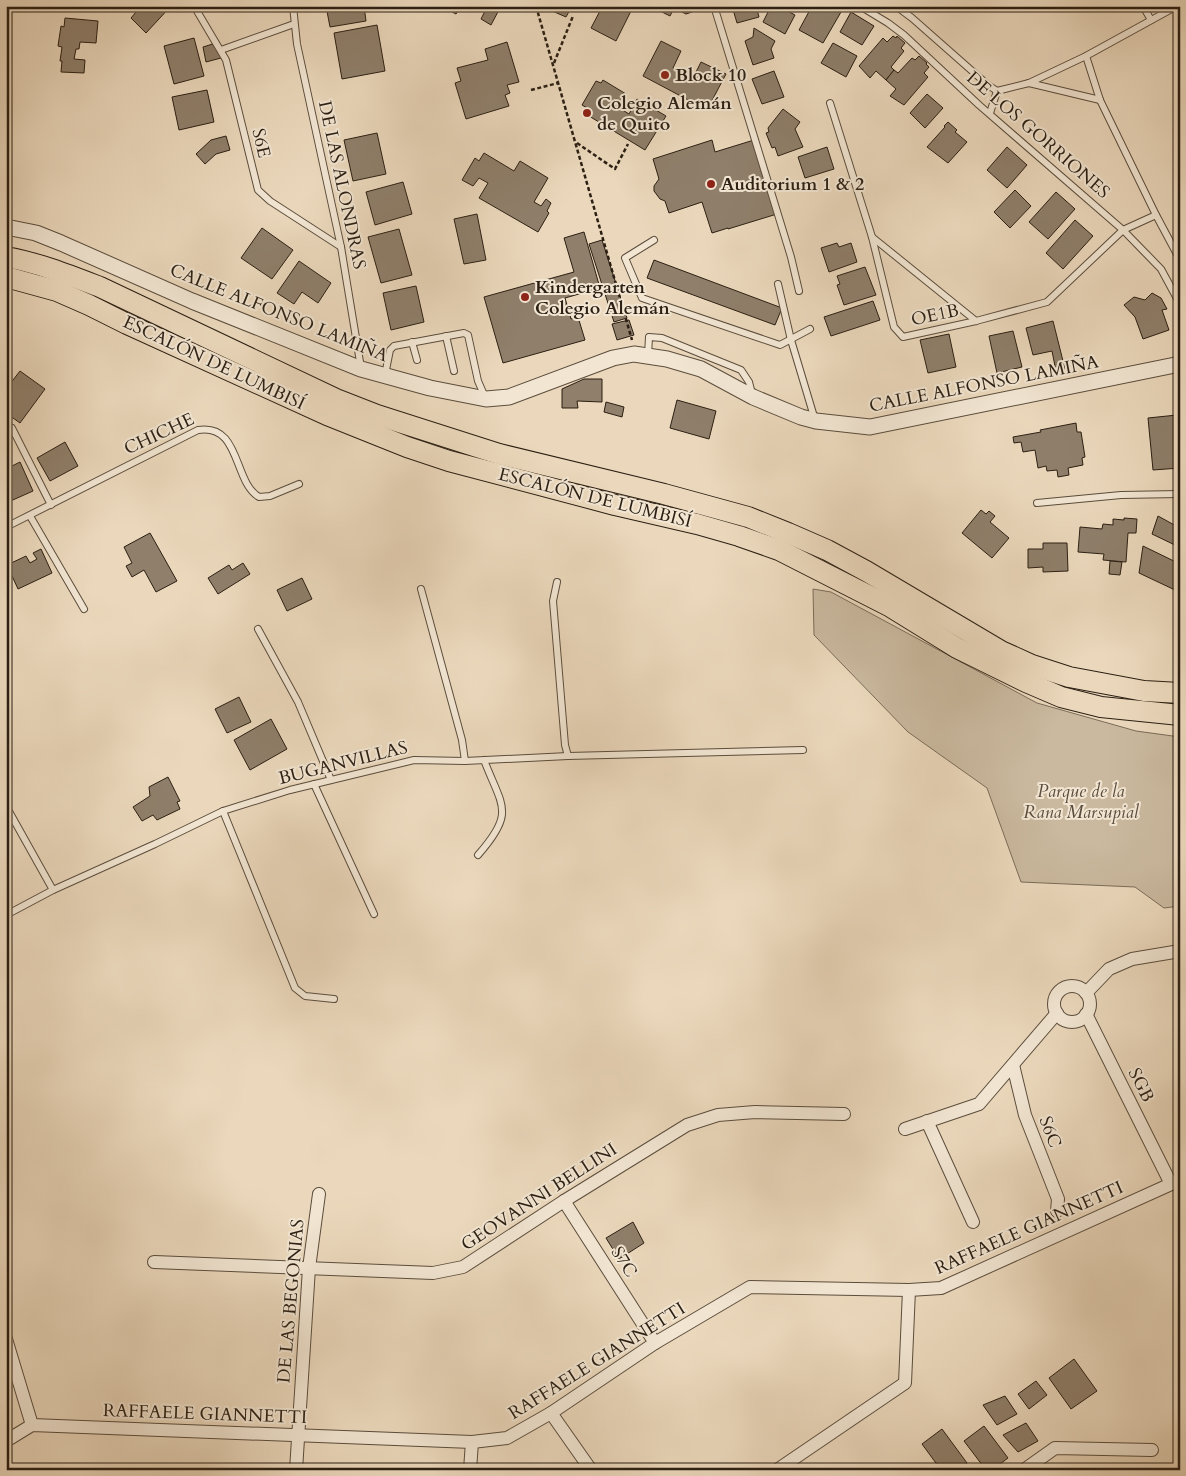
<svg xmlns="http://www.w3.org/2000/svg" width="1186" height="1476" font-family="Cardo,serif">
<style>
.green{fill:#cab99f;stroke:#7a6c59}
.building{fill:#8f7f6b;stroke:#2b1f13}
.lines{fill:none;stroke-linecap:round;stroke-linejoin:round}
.service-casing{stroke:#5b4d3d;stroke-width:8}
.minor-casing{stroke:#5b4d3d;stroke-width:14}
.tertiary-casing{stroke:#5b4d3d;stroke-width:17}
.primary-casing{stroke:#2b1f13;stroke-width:22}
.path{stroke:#2b1f13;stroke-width:2.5;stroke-dasharray:4 2.5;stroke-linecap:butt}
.service{stroke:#f2e6d3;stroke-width:6}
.minor{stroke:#f2e6d3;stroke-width:12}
.tertiary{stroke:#f2e6d3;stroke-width:15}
.primary{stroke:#ebd8bc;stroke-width:20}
.poi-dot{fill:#8f2418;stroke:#f2e6d3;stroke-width:2}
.labels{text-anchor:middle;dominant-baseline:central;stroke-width:4;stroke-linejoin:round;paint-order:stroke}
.poi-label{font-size:18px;font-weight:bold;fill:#2b1f13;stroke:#f2e6d3;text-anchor:start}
.street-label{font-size:18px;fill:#2b1f13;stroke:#f2e6d3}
.park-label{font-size:18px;font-style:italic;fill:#5b4d3d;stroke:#f2e6d3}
</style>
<rect width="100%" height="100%" fill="#ebd8bc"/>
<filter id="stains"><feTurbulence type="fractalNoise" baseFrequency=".004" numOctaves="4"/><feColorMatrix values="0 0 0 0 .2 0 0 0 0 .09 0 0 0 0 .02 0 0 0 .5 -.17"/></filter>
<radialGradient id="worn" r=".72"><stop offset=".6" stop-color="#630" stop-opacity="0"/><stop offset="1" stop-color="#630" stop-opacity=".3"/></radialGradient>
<!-- green -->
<polygon class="green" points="813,589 831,592 1037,703 1136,731 1180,737 1180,906 1164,908 1135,887 1021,882 987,788 908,732 814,635"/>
<!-- building -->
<g class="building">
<polygon points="141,6 171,6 146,33 131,18"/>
<polygon points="326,6 364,6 366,21 330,27"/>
<polygon points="441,6 461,6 456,14"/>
<polygon points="477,6 501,6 491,25 481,19 485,11"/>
<polygon points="552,6 572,6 566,17 550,10"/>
<polygon points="595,6 633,7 616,41 591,28 601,9"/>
<polygon points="650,6 695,6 692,12 686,14 674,8 670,16"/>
<polygon points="732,6 756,6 759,17 737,23"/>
<polygon points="771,6 778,6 795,15 785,34 763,22"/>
<polygon points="812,6 829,6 841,12 823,43 799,30"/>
<polygon points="851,12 874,26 862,45 840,32"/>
<polygon points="65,18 98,21 96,43 80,42 79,49 76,49 74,59 85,60 84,73 61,72 62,61 60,61 62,47 58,46 61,26 64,27"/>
<polygon points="377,25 385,71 342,79 334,33"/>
<polygon points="754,28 775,41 771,49 774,58 753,65 745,41 753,37"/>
<polygon points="893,36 896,38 897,36 905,43 901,48 904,51 891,67 894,70 886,80 876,71 870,78 859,66 883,38 887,42"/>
<polygon points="194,38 204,76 174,84 164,46"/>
<polygon points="661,41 681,51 673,68 693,78 701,62 726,74 707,110 643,76"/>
<polygon points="507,42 519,82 507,85 510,93 505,95 509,106 466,119 455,83 461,81 457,68 488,60 485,49"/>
<polygon points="216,43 221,58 206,62 203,47"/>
<polygon points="833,43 857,56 846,77 821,63"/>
<polygon points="919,56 927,63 926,64 929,67 924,73 928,77 904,105 890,96 896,89 886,80 894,70 898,73 912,58 915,60"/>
<polygon points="774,71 784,97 762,104 752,79"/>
<polygon points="603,80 626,94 621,102 616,99 613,104 629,114 637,99 666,116 645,150 584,113 587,108 582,105 596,81 601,83"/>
<polygon points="207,90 214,122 179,130 172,97"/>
<polygon points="927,94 943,108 925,128 910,113"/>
<polygon points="783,109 800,122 795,129 803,147 778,156 775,147 772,148 766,133 769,132 768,128"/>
<polygon points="948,122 957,130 955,132 967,142 948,163 927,147 945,127 944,126"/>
<polygon points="377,133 386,174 353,181 344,140"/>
<polygon points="226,136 230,150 216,154 205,164 196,154 211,140"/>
<polygon points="712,140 715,152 754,140 777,214 728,229 728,228 712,233 702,202 669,213 665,201 660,199 654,191 654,186 659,179 653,159"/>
<polygon points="827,147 834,169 805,178 798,157"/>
<polygon points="1007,147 1027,165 1007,188 987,170"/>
<polygon points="484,153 514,171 520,161 548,178 534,202 541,206 546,199 551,203 547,211 549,213 538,232 479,198 488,183 479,178 473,186 462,180 475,158 479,161"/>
<polygon points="403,182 412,214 375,225 366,192"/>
<polygon points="1015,190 1031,206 1010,228 994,212"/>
<polygon points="1056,192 1075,209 1048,239 1029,222"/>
<polygon points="477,214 486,260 464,264 454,219"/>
<polygon points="1075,220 1093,236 1063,269 1046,253"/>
<polygon points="262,228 293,250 272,279 241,258"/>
<polygon points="399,229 412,275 381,283 368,237"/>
<polygon points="584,232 600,288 565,298 571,319 578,317 585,340 503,363 484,297 574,272 564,238"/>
<polygon points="602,240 627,318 614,322 589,244"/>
<polygon points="837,243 839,247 851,243 857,262 829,272 821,248"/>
<polygon points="654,260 782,308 775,325 647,278"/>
<polygon points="299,261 331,283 318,303 302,292 294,304 277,293"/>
<polygon points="865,267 876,295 844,305 837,285 840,284 837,276"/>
<polygon points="416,286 424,322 391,330 383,293"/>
<polygon points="1152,293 1161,298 1167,309 1162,310 1169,330 1143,339 1135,317 1124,305 1134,297 1145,300"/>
<polygon points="873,301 880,320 831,336 824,317"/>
<polygon points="629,320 634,335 617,340 612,324"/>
<polygon points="1053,321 1065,369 1056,371 1052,351 1033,355 1026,328"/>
<polygon points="1013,331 1022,367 997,373 989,336"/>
<polygon points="949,334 956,367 928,373 920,340"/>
<polygon points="20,371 45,389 20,423 6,413 6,389"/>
<polygon points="584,379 602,379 602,402 577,401 578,408 562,408 562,389"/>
<polygon points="677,400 716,411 709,439 670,428"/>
<polygon points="606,402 624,407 622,417 604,412"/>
<polygon points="1177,415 1180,442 1180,468 1153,470 1148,418"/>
<polygon points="1076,423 1077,432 1081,432 1085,457 1082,458 1083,465 1068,468 1069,475 1058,477 1057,470 1047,471 1046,466 1038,468 1035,450 1023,452 1021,442 1014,443 1013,437 1041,432 1040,430"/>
<polygon points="65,442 78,466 50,481 37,458"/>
<polygon points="20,462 33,491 6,503 8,478 6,469"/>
<polygon points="981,510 986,514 989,511 995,516 990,522 1009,538 992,558 962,533"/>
<polygon points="1158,516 1178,527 1180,540 1177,546 1152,534"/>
<polygon points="1124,518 1137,519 1136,533 1128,533 1126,562 1103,560 1104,554 1078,552 1080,527 1102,529 1103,524 1113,525 1113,519 1124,520"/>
<polygon points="150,533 177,581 156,592 144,570 132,577 126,566 132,563 124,547"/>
<polygon points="1043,543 1067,543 1068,571 1043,572 1043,567 1028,568 1028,549 1043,549"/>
<polygon points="1143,546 1180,564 1180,586 1175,590 1139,573"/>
<polygon points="41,549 52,573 18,589 7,565 26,556 30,563 37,559 33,553"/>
<polygon points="1110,561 1122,562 1120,575 1109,574"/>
<polygon points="243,563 250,574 218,594 208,578 229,565 232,570"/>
<polygon points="302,578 312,599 287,611 277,590"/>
<polygon points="239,697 251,722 227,733 215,709"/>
<polygon points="271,719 287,749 250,770 234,740"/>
<polygon points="168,777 180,801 177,802 180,809 157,820 153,815 142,821 133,807 150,796 149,787"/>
<polygon points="633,1222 644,1243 619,1259 606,1238"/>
<polygon points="1074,1359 1097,1391 1071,1409 1049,1378"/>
<polygon points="1036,1381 1047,1395 1029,1409 1018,1394"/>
<polygon points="1005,1396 1017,1414 997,1425 983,1405"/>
<polygon points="1026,1423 1038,1441 1018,1452 1003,1435"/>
<polygon points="984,1426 1008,1458 992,1470 986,1470 964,1441"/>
<polygon points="942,1429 967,1463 958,1470 941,1470 922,1444"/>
</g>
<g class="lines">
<defs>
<g id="service">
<polyline points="293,6 297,44 341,247 361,368"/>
<polyline points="714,6 791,257 799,291"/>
<polyline points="860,6 888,23 904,35 979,105 1123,230 1161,269 1180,304"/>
<polyline points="896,6 912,18 988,85 997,91"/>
<polyline points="1143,6 1151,20"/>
<polyline points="197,11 226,60 258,190 270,201 341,247"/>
<polyline points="221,50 294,24"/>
<polyline points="1086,56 1100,100 1156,215 1180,260"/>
<polyline points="1029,83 1100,100"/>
<polyline points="997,91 1029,83 1086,56 1177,6"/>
<polyline points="830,103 872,237 894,327 903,337 976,321 1047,302 1123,230 1156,215"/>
<polyline points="990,113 997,91"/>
<polyline points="872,237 976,321"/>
<polyline points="654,240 625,258 642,298 780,345 810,329"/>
<polyline points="778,284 791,340 815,420"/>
<polyline points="446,336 454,371"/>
<polyline points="412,342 417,360"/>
<polyline points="648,355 649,337 662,338 741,370 749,382 752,394"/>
<polyline points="385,375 390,350 394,346 464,333 468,335 478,381 485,397"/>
<polyline points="12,428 51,505"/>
<polyline points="1037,503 1121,495 1180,494"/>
<polyline points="30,516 84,609"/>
<path d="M 6,527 L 198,430 C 241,423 233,482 259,497 L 270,496 L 299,484"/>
<polyline points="557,582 553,601 565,745 568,756"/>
<polyline points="421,589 462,740 465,761"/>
<polyline points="258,629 298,702 331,780"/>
<polyline points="314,784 374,914"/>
<polyline points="6,806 53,890"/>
<polyline points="223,811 295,988 305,996 334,999"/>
<path d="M 478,855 C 516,812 502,807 484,760"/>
<polyline points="6,915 53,890 155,844 223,811 290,790 414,760 465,761 568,756 803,750"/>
</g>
<g id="minor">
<circle cx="1072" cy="1004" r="18"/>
<polyline points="1086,993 1109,969 1132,959 1180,951"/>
<polyline points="1086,1014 1171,1184"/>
<polyline points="1013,1065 1025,1115 1058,1199 1057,1211"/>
<polyline points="927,1121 973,1222"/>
<polyline points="905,1129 979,1104 1057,1013"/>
<polyline points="564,1201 655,1343"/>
<polyline points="154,1262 433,1273 463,1267 564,1201 687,1125 718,1115 755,1112 844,1114"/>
<polyline points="6,1339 32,1425"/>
<polyline points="551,1413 591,1470"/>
<polyline points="6,1441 32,1425 472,1442 507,1438 551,1413 655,1343 750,1287 909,1290 941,1288 1180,1180"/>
<polyline points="296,1470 309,1268 319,1194"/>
<polyline points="470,1470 472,1442"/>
<polyline points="777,1470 905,1383 909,1290"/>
<polyline points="1024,1470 1055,1448 1152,1450"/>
</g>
<polyline id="tertiary" points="6,227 36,233 61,243 192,301 361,369 430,388 486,399 509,397 613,358 634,354 667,359 701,369 753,397 801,417 816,421 870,427 1180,364"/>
<g id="primary">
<path d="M 6,257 C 39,263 69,275 100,287 L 336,399 L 377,415 L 499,454 L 664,494 L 748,517 L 788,533 L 827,550 L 866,571 L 1001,651 L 1032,665 L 1069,677 L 1144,691 L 1180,693"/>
<polyline points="6,277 57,291 89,305 127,324 327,415 407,447 449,461 615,505 697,524 739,536 779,550 889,606 957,648 1026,682 1061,697 1101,707 1180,715"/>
</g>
</defs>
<!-- service casing -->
<use href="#service" class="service-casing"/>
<!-- minor casing -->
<use href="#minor" class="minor-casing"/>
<!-- tertiary casing -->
<use href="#tertiary" class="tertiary-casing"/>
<!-- primary casing -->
<use href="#primary" class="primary-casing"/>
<!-- path -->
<g class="path">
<polyline points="536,6 632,340"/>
<polyline points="554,63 573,16"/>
<polyline points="531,90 558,83"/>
<polyline points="577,143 615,169 628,144"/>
</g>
<!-- service -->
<use href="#service" class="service"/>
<!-- minor -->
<use href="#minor" class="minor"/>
<!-- tertiary -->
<use href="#tertiary" class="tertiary"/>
<!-- primary -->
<use href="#primary" class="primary"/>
</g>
<!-- markers -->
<g class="poi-dot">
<circle cx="665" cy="75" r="5"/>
<circle cx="587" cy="113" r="5"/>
<circle cx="711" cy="184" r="5"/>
<circle cx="525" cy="297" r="5"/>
</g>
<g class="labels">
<!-- poi labels -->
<g class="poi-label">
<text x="675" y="75">Block 10</text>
<text x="597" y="103">Colegio Alemán<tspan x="597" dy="21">de Quito</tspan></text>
<text x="721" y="184">Auditorium 1 &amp; 2</text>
<text x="535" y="287">Kindergarten<tspan x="535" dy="21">Colegio Alemán</tspan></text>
</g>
<!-- street labels -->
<g class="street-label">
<text transform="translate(1038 135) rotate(41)">DE LOS GORRIONES</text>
<text transform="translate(261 143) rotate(77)">S6E</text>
<text transform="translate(342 185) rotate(78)">DE LAS ALONDRAS</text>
<text transform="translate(279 313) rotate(22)">CALLE ALFONSO LAMIÑA</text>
<text transform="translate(935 315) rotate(-12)">OE1B</text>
<text transform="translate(214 363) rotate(25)">ESCALÓN DE LUMBISÍ</text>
<text transform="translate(984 384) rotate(-11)">CALLE ALFONSO LAMIÑA</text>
<text transform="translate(159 434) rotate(-25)">CHICHE</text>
<text transform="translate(595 498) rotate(14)">ESCALÓN DE LUMBISÍ</text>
<text transform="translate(343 763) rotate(-14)">BUGANVILLAS</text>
<text transform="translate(1141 1085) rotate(63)">SGB</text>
<text transform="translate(1050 1132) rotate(69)">S6C</text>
<text transform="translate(539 1197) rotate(-33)">GEOVANNI BELLINI</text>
<text transform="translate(1029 1228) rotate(-24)">RAFFAELE GIANNETTI</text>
<text transform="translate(624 1262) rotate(58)">S7C</text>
<text transform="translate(291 1301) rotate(-85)">DE LAS BEGONIAS</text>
<text transform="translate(597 1361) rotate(-32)">RAFFAELE GIANNETTI</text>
<text transform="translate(205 1414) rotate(2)">RAFFAELE GIANNETTI</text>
</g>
<!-- park labels -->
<g class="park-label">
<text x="1081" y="791">Parque de la<tspan x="1081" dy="21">Rana Marsupial</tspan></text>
</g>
</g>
<!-- margin -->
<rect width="1186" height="1476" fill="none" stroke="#ebd8bc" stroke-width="25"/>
<rect x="8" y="8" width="1171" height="1461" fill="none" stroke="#2b1f13" stroke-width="2.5"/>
<rect x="12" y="12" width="1161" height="1451" fill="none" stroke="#2b1f13"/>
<rect width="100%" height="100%" filter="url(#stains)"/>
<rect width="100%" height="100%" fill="url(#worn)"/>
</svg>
